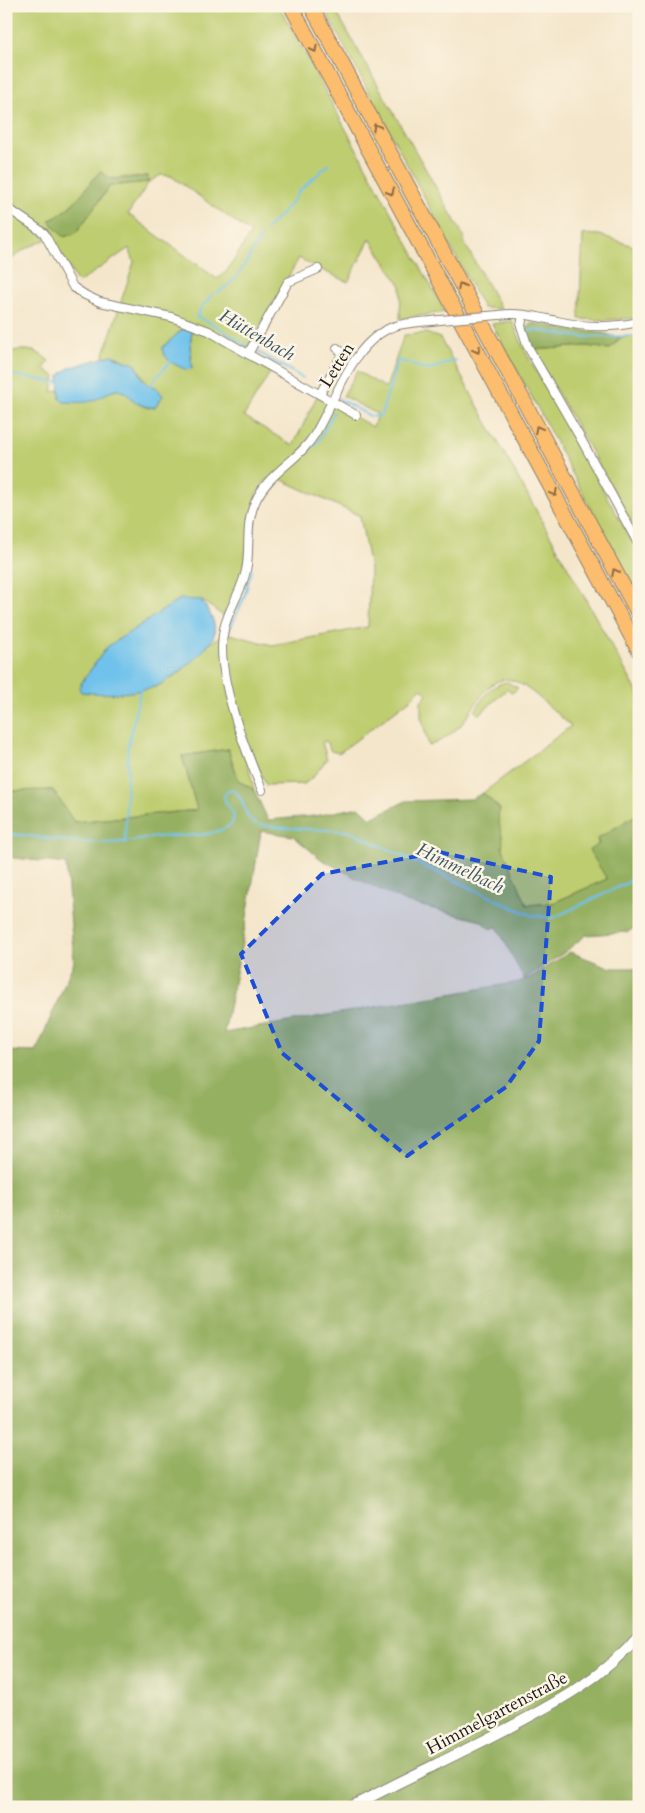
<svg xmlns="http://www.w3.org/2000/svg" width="645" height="1813" font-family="Cardo,serif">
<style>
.green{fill:#becd6f;stroke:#6d7446;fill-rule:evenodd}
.forest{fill:#96b062;stroke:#59663f}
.water{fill:#70c2ec;stroke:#466f84}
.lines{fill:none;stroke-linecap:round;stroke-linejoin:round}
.stream{stroke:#70c2ec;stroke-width:2}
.minor-casing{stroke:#888174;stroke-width:10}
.tertiary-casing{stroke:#888174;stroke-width:12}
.motorway-casing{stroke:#888174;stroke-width:16}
.minor{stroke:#fff;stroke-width:8}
.tertiary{stroke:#fff;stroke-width:10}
.motorway{stroke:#fcbd6e;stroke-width:14}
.minor-bridge-casing{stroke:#888174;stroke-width:10;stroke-linecap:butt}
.minor-bridge{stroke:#fff;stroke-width:8}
.oneway{stroke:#8c6c45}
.marked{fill:#1d4ed8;fill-opacity:0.2;stroke:#1d4ed8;stroke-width:4;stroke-dasharray:10 6;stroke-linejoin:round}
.labels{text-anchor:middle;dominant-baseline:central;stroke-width:5;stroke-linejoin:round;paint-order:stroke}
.street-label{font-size:18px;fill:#1c1c1c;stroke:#fcf5e5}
.water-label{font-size:19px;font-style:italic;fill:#395665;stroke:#fcf5e5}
</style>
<rect width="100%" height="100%" fill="#fcf5e5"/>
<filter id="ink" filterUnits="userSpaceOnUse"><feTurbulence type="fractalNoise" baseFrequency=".02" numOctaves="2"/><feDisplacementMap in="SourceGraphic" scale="10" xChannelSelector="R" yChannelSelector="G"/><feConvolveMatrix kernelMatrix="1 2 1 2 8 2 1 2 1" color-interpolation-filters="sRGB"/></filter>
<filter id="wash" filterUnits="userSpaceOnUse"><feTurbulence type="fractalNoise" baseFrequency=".0096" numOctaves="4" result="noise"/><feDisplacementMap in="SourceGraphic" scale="20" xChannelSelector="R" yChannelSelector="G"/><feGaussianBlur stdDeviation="1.12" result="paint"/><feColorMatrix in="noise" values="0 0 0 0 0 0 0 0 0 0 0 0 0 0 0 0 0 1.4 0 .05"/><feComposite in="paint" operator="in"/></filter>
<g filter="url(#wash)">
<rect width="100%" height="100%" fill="#f4e6cb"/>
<!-- green -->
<g class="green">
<path d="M 6,6 L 279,6 L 445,312 L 400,319 L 401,286 L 370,239 L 348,282 L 313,266 L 299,258 L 246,350 L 274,366 L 244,416 L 293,446 L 317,396 L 373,427 L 377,414 L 343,396 L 357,371 L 386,388 L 404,335 L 426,333 L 440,338 L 639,695 L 639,813 L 597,839 L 607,879 L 553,903 L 527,905 C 517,884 490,831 500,809 L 483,793 L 571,726 C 557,714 532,689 517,682 C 489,669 475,709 461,725 C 452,734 441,741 429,746 L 421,717 L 421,701 L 427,694 L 421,688 L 412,698 L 339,753 L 331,751 L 326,741 L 322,742 L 327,759 L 312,778 L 304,784 L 266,785 L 252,753 L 246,755 L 254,790 L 239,781 L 228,749 L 182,756 L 198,810 L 74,822 L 53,790 L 6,791 L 6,351 C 27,350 33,347 49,361 L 44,369 L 55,376 L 52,392 L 59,390 L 60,399 L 93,401 L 108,392 L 119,390 L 128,394 L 134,402 L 148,408 L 155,407 L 157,388 L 147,384 L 136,365 L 112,355 L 103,357 L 134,262 L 129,248 L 78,283 L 47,230 L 45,240 L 25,249 L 6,263 ZM 161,175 L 171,176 L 251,233 L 227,271 L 217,279 L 128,214 L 149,182 ZM 148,176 L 148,182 L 110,186 L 76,233 L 49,220 L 59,216 L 72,204 L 111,179 ZM 183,329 L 192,330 L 190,346 L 192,358 L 162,348 ZM 280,479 L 360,516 L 370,569 L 368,627 L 272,645 L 226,633 L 209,644 L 181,672 L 156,687 L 112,694 L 82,682 L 107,647 L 201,600 L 225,617 L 239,588 L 245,563 L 256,495 L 266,480 Z"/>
<polygon points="323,6 333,6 463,235 465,244 501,309 483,308"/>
<polygon points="583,234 600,235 639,248 639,318 603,320 579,319"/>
<polygon points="512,321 526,353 639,554 639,600 542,416 492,324"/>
<polygon points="639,335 639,535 533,350 586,346 610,349 620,338"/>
<path d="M 507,682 L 518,688 L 512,693 L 507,689 L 479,715 L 475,711 C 483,697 490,685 507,682 Z"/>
</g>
<!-- forest -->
<g class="forest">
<path d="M 100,171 L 111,179 L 148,176 L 148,182 L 110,186 L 76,233 L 64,237 L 49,221 C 71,211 85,189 100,171 Z"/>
<polygon points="530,323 603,333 620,338 610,349 586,346 533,350 525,328"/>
<path d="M 228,749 L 239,781 L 254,790 L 268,820 L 315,816 L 359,807 L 371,818 L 406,801 L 472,799 L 483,793 L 500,809 C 494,822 506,834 502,847 L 527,905 L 553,903 L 607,879 L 589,850 L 599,844 L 597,839 L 639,813 L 639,924 L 628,932 L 586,935 L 562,954 L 524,979 L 497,927 L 490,929 L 481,921 L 406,902 L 356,878 L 321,859 L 293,836 L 261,831 L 247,917 L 224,1033 L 519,982 L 531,977 L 570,952 L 611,968 L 639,968 L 639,1807 L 6,1807 L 6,1051 L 36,1052 L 74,962 L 66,864 L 6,857 L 6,791 L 53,790 L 74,822 L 197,810 L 182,756 Z"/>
</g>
<!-- water -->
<g class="water">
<path d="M 183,329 L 192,330 L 190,346 L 192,368 L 187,370 C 175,365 165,361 162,348 Z"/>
<path d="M 112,355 L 124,361 L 132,362 L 136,365 L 143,380 L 147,384 L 157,388 L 163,396 L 155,407 C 133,409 130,390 117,390 C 108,391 103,397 95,400 C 86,404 73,402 63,402 L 60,399 L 59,376 L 69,368 Z"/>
<path d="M 180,599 L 201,600 C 208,610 217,622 214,635 C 211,649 168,683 154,687 C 131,694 105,695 81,692 L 79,688 L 82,682 L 107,647 Z"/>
</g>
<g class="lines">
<!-- stream -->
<g class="stream">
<polyline points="266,230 294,200 298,192 329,164"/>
<path d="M 217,293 C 239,281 249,257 261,236"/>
<polyline points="197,317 215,325 249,347"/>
<polyline points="196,318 204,303 207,302 212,294"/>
<polyline points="528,332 533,330 582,337 639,336"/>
<polyline points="253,349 303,378"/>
<polyline points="6,374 61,383"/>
<polyline points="150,388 155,379 172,360"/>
<polyline points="339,399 370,416 378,417 381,415 398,360 428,370 456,360"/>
<polyline points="258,508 272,484 319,441 334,412"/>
<polyline points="252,555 252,542 255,522"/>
<polyline points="229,631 244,598 252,569"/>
<polyline points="260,825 284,828 349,831 512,907 531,915 553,918 627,883 639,871"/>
<path d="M 6,833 C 45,838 85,845 124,842 C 136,841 147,838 158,837 C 183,834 211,839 232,824 L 234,815 L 225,801 L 224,796 L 227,791 L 232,789 C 246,797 242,819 257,824"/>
<polyline points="125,842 128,746 141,688"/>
</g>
</g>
</g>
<g filter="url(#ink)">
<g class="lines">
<defs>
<g id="minor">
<polyline points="6,207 44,233 73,287 85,295 100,302 171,317 209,331 248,354 356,415"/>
<path d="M 499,315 C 519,312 537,317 557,321 C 583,327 612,328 639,322"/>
<polyline points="523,315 521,326 528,347 582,441 639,545"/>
<polyline points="248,354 288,282 318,269"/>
<polyline points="320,394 343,353 337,348"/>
<path d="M 262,790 C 245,749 214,672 224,629 C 229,606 244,589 247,565 C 250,541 245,521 257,498 C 271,471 300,459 315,434 C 336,399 353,340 395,326 C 409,322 426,322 440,320"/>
</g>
<path id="tertiary" d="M 351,1807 C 404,1779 459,1754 512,1726 C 559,1701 604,1677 639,1635"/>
<g id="motorway">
<polyline points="291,6 639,651"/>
<polyline points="311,6 639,615"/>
</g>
</defs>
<!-- minor casing -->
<use href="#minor" class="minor-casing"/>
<!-- tertiary casing -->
<use href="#tertiary" class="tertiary-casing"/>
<!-- motorway casing -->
<use href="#motorway" class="motorway-casing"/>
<!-- minor -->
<use href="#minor" class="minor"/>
<!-- tertiary -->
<use href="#tertiary" class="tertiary"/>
<!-- motorway -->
<use href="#motorway" class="motorway"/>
<defs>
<polyline id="minor-bridge" points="440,320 499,315"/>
</defs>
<!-- minor-bridge casing -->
<use href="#minor-bridge" class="minor-bridge-casing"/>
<!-- minor-bridge -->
<use href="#minor-bridge" class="minor-bridge"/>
</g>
<!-- one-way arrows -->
<defs><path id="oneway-chevron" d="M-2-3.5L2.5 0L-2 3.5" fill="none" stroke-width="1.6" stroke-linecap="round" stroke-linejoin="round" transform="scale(1.25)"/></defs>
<g class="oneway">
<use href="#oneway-chevron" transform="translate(314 49) rotate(62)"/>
<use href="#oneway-chevron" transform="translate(376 127) rotate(-118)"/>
<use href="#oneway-chevron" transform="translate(391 192) rotate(62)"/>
<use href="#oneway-chevron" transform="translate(461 286) rotate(-118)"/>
<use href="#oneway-chevron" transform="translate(477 350) rotate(62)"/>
<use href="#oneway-chevron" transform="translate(538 429) rotate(-118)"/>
<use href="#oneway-chevron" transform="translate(554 493) rotate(62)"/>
<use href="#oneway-chevron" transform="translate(615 572) rotate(-118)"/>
</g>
</g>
<!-- marked area -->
<path class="marked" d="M 439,852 L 551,877 L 539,1041 L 506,1087 L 407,1156 L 282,1053 L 241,954 L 322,874 Z"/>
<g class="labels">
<!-- street labels -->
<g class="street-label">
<text transform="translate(337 365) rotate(-58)">Letten</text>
<text transform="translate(497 1713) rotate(-28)">Himmelgartenstraße</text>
</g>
<!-- water labels -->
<g class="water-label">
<text transform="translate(257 335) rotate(30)">Hüttenbach</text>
<text transform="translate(460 868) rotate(25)">Himmelbach</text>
</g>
</g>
<!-- margin -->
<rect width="645" height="1813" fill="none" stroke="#fcf5e5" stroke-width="25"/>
</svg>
